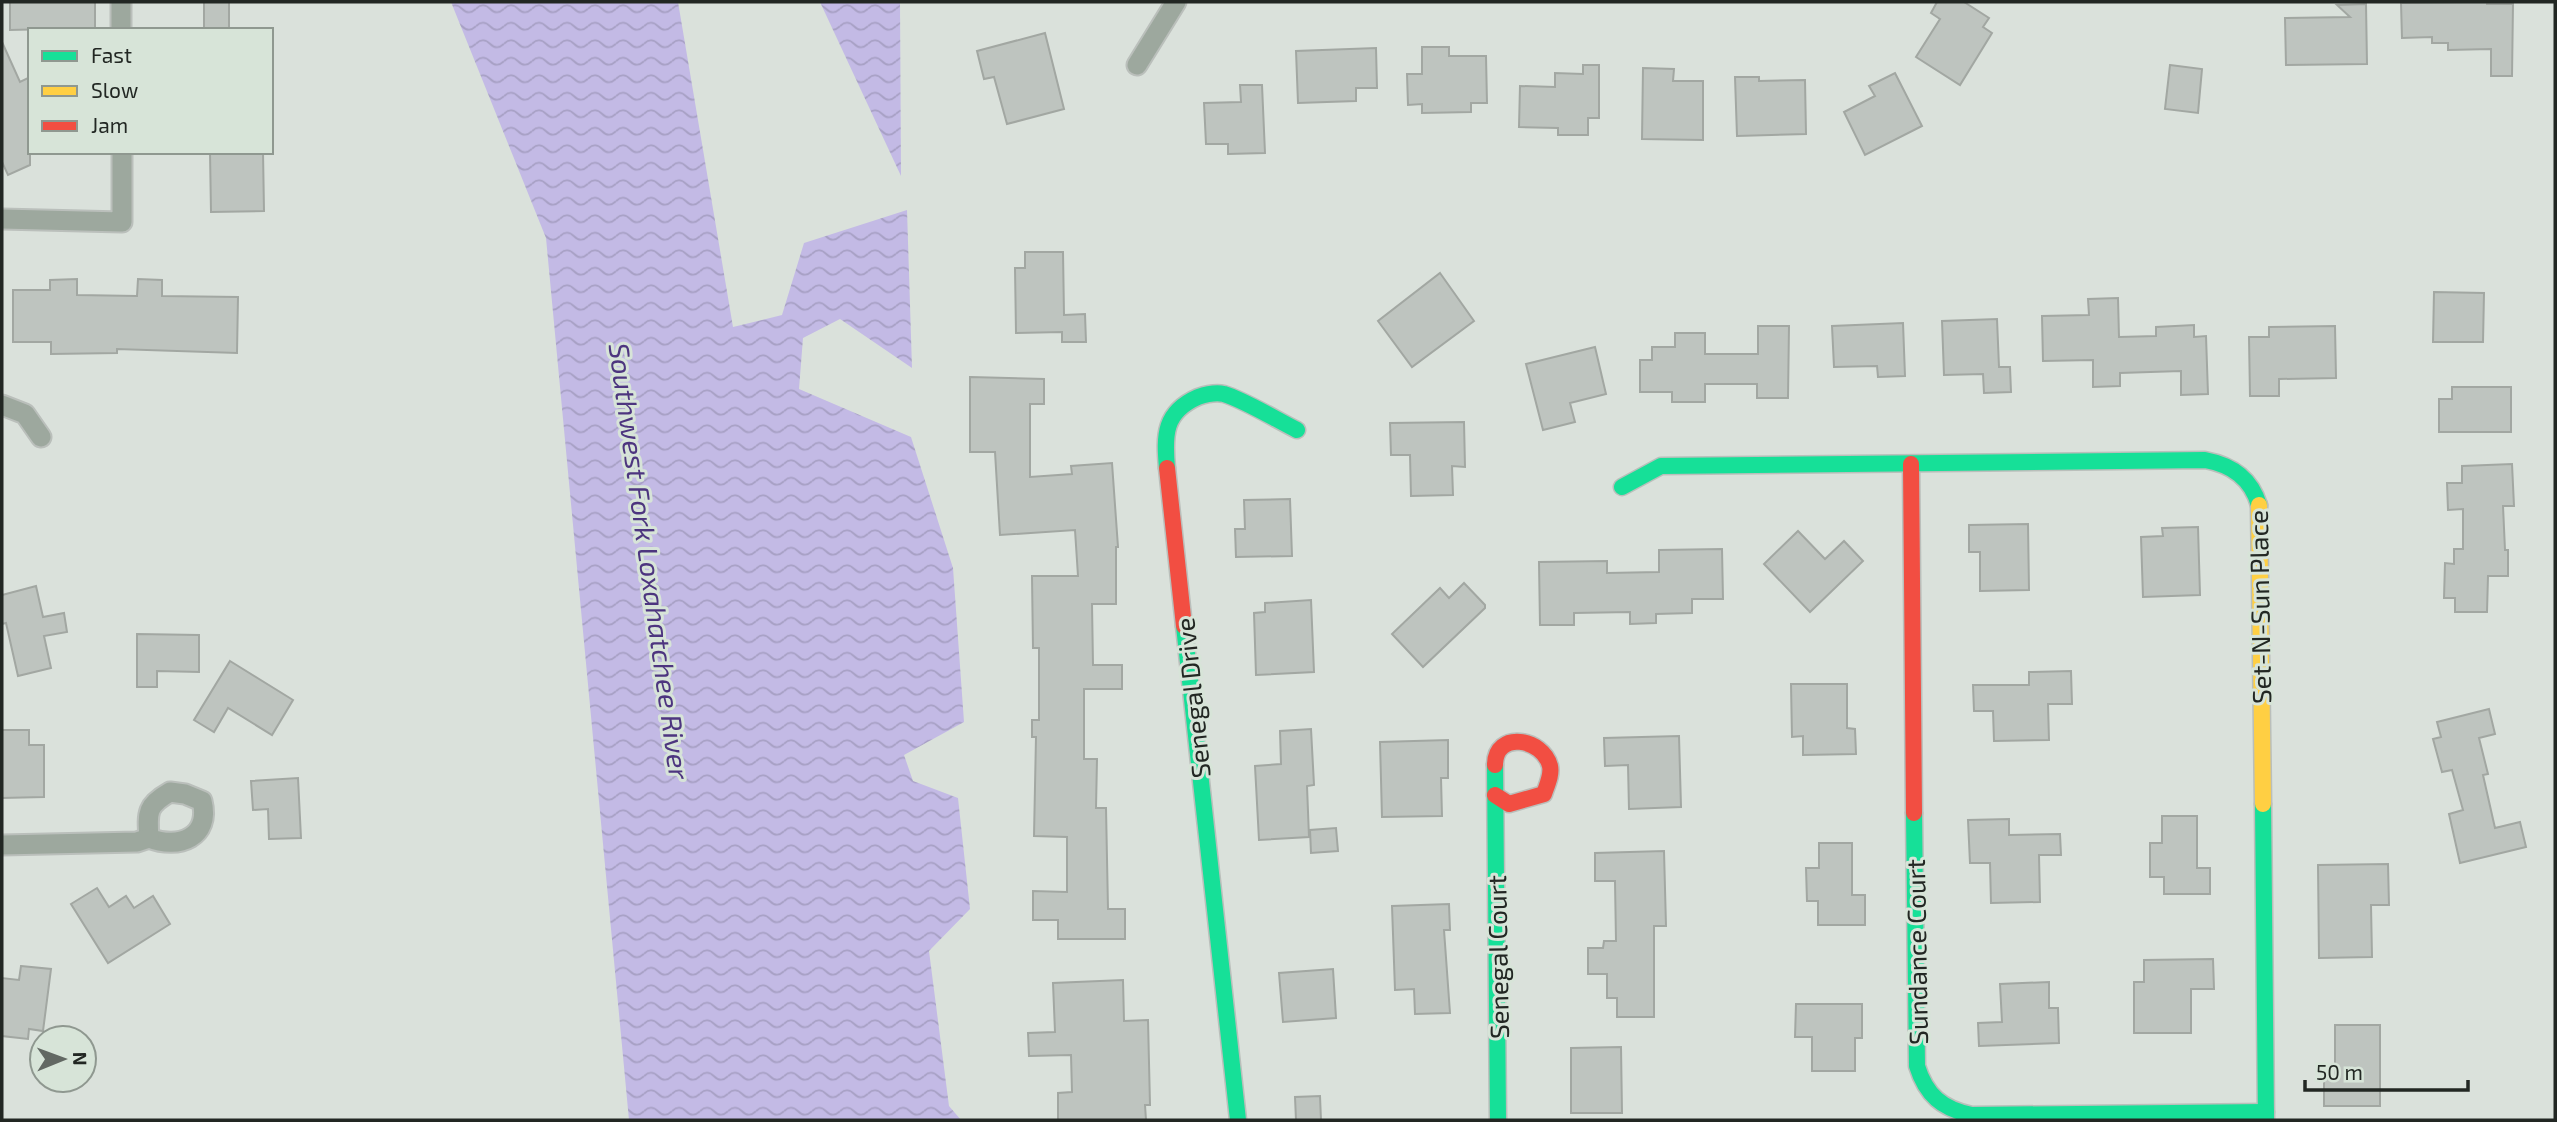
<svg xmlns="http://www.w3.org/2000/svg" width="2557" height="1122" font-family="'Exo 2',sans-serif">
<style>
.water{fill:url(#water-waves)}
.building{fill:#bec4bf;stroke:#a2a7a2;stroke-width:2}
.lines{fill:none;stroke-linecap:round;stroke-linejoin:round}
.street-casing{stroke:#babfbb;stroke-width:23}
.fast-casing{stroke:#babfbb;stroke-width:19}
.slow-casing{stroke:#babfbb;stroke-width:19}
.jam-casing{stroke:#babfbb;stroke-width:19}
.street{stroke:#9da89e;stroke-width:19}
.fast{stroke:#16e098;stroke-width:16}
.slow{stroke:#ffcf43;stroke-width:16}
.jam{stroke:#f24e42;stroke-width:16}
.labels{text-anchor:middle;dominant-baseline:central;stroke-width:6;stroke-linejoin:round;paint-order:stroke}
.street-label{font-size:26px;fill:#222723;stroke:#d7e4d8}
.water-label{font-size:28px;font-style:italic;fill:#4d357f;stroke:#d7e4d8}
</style>
<defs>
<pattern id="water-waves" width="16" height="10" patternUnits="userSpaceOnUse" patternTransform="scale(1.75)"><rect width="16" height="10" fill="#c3bae5"/><path d="M0 5q4-4 8 0t8 0" fill="none" stroke="#a7a0c4"/></pattern>
</defs>
<rect width="100%" height="100%" fill="#dae1db"/>
<!-- water -->
<g class="water">
<polygon points="451,2 678,2 733,327 782,315 804,243 907,210 912,368 840,319 803,338 799,389 911,437 953,568 964,722 904,755 913,781 958,798 970,909 929,951 949,1106 961,1120 629,1120 546,238"/>
<polygon points="820,2 900,2 901,176"/>
</g>
<!-- building -->
<g class="building">
<polygon points="10,2 95,2 95,28 10,30"/>
<rect x="204" y="2" width="25" height="28"/>
<polygon points="1937,2 1964,2 1989,18 1983,27 1992,33 1960,85 1916,57 1940,19 1931,13"/>
<polygon points="2487,2 2487,4 2513,4 2512,76 2491,76 2491,49 2448,50 2448,43 2432,43 2432,37 2402,38 2401,3"/>
<polygon points="2366,4 2367,64 2286,65 2285,18 2350,17 2337,5"/>
<polygon points="1045,33 1064,109 1007,124 994,77 984,79 977,51"/>
<polygon points="2,42 20,82 30,77 30,165 8,175 2,162"/>
<polygon points="1422,47 1449,47 1449,56 1486,56 1487,103 1471,103 1471,112 1422,113 1422,104 1408,105 1407,74 1422,74"/>
<polygon points="1376,48 1377,88 1356,88 1356,101 1298,103 1296,51"/>
<polygon points="1583,65 1599,65 1599,118 1588,118 1588,135 1558,135 1558,128 1519,127 1520,86 1555,87 1555,73 1583,74"/>
<polygon points="2170,65 2202,69 2198,113 2165,109"/>
<polygon points="1643,68 1674,69 1673,81 1703,81 1703,140 1642,139"/>
<polygon points="1895,73 1922,126 1865,155 1844,112 1875,96 1869,86"/>
<polygon points="1735,77 1759,77 1759,81 1805,80 1806,134 1737,136"/>
<polygon points="1240,85 1262,85 1265,153 1228,154 1228,144 1206,144 1204,103 1241,102"/>
<polygon points="210,152 263,152 264,211 211,212"/>
<polygon points="1025,252 1063,252 1064,315 1085,314 1086,342 1062,342 1062,332 1016,333 1015,268 1025,268"/>
<polygon points="1440,273 1474,321 1412,367 1378,321"/>
<polygon points="77,279 77,295 137,296 138,279 162,280 162,296 238,297 237,353 117,349 117,353 51,354 51,342 13,342 13,290 50,290 50,280"/>
<polygon points="2434,292 2484,293 2483,342 2433,342"/>
<polygon points="2118,298 2119,337 2156,336 2156,327 2194,325 2194,337 2206,336 2208,394 2181,395 2181,371 2120,373 2120,386 2093,387 2093,360 2043,361 2042,316 2089,315 2088,299"/>
<polygon points="1997,319 1999,367 2010,367 2011,392 1984,393 1983,374 1944,375 1942,321"/>
<polygon points="1903,323 1905,376 1878,377 1877,366 1834,367 1832,326"/>
<polygon points="1758,326 1789,326 1788,398 1757,398 1757,384 1705,384 1705,402 1672,402 1672,392 1640,392 1640,360 1652,360 1652,347 1675,347 1675,333 1705,333 1705,354 1758,354"/>
<polygon points="2335,326 2336,378 2279,379 2279,396 2250,396 2249,337 2269,337 2269,327"/>
<polygon points="1595,347 1606,394 1570,403 1575,422 1543,430 1526,364"/>
<polygon points="970,377 1044,379 1044,404 1030,404 1030,477 1072,474 1071,466 1112,463 1118,547 1116,547 1116,604 1092,604 1093,665 1122,665 1122,689 1084,689 1084,759 1097,759 1096,808 1106,808 1108,909 1125,909 1125,939 1058,939 1058,920 1033,920 1033,891 1067,892 1067,837 1034,836 1036,737 1032,737 1032,720 1039,720 1039,648 1033,648 1032,576 1078,576 1075,530 1000,535 995,452 970,452"/>
<polygon points="2452,387 2511,387 2511,432 2439,432 2439,399 2452,399"/>
<polygon points="1464,422 1465,467 1452,466 1453,495 1411,496 1410,455 1391,455 1390,423"/>
<polygon points="2512,464 2514,506 2503,506 2505,550 2508,550 2508,576 2488,576 2487,612 2455,612 2455,598 2444,598 2445,563 2454,564 2454,549 2463,549 2463,509 2448,510 2447,483 2462,483 2462,466"/>
<polygon points="1290,499 1292,556 1236,557 1235,529 1245,529 1244,500"/>
<polygon points="2028,524 2029,590 1980,591 1980,552 1969,552 1969,525"/>
<polygon points="2198,527 2200,595 2143,597 2141,537 2163,536 2162,528"/>
<polygon points="1798,531 1825,559 1844,541 1863,561 1810,612 1764,564"/>
<polygon points="1722,549 1723,599 1692,599 1692,613 1656,614 1656,623 1630,624 1630,612 1574,613 1574,625 1540,625 1539,562 1607,561 1607,573 1659,572 1659,550"/>
<polygon points="1464,583 1485,605 1485,608 1423,667 1392,634 1440,588 1449,598"/>
<polygon points="36,586 43,617 64,613 67,632 44,636 51,668 18,676 6,623 2,624 2,595"/>
<polygon points="1311,600 1314,672 1256,675 1254,613 1265,612 1265,603"/>
<polygon points="137,634 199,635 199,672 157,671 157,687 137,687"/>
<polygon points="230,661 293,700 272,735 228,708 214,732 194,720"/>
<polygon points="2071,671 2072,704 2048,704 2049,740 1994,741 1993,711 1974,711 1973,685 2029,685 2029,672"/>
<polygon points="1791,684 1847,684 1847,728 1855,729 1856,754 1803,755 1803,736 1792,737"/>
<polygon points="2489,709 2495,734 2479,738 2488,774 2483,775 2495,828 2520,822 2526,847 2460,863 2449,814 2463,810 2452,770 2442,772 2433,739 2441,737 2437,722"/>
<polygon points="1311,729 1314,785 1307,786 1309,837 1259,840 1255,766 1281,764 1280,731"/>
<polygon points="2,730 29,730 29,745 44,745 44,797 2,798"/>
<polygon points="1679,736 1681,807 1629,809 1628,765 1605,766 1604,738"/>
<polygon points="1448,740 1448,778 1441,778 1442,816 1382,817 1380,742"/>
<polygon points="298,778 301,838 269,839 268,809 253,810 251,781"/>
<polygon points="2162,816 2197,816 2197,868 2210,868 2210,894 2164,894 2164,877 2150,877 2150,843 2162,843"/>
<polygon points="2009,819 2009,835 2060,834 2061,855 2039,855 2040,902 1991,903 1990,863 1970,863 1968,820"/>
<polygon points="1336,828 1338,851 1311,853 1310,830"/>
<polygon points="1819,843 1852,843 1852,895 1865,895 1865,925 1818,925 1818,901 1807,901 1806,868 1819,868"/>
<polygon points="1664,851 1666,926 1654,926 1654,1017 1617,1017 1617,998 1607,998 1607,974 1588,974 1588,948 1603,948 1604,941 1616,941 1615,881 1595,881 1595,853"/>
<polygon points="2388,864 2389,905 2371,905 2372,957 2319,958 2318,865"/>
<polygon points="97,888 109,907 126,896 134,908 153,896 170,924 108,963 71,904"/>
<polygon points="1449,904 1450,930 1444,930 1450,1013 1415,1014 1414,989 1395,990 1392,906"/>
<polygon points="2213,959 2214,989 2191,989 2191,1033 2134,1033 2134,982 2144,982 2144,960"/>
<polygon points="21,966 51,969 43,1031 29,1029 28,1039 2,1036 2,978 19,980"/>
<polygon points="1333,969 1336,1018 1283,1022 1279,973"/>
<polygon points="1123,980 1124,1021 1148,1020 1150,1105 1145,1105 1146,1120 1058,1120 1058,1093 1072,1092 1071,1055 1029,1056 1028,1033 1055,1032 1053,983"/>
<polygon points="2049,982 2049,1008 2058,1008 2059,1043 1979,1046 1978,1023 2002,1022 2000,984"/>
<polygon points="1796,1004 1862,1004 1862,1038 1855,1038 1855,1071 1812,1071 1812,1037 1795,1037"/>
<polygon points="2335,1025 2380,1025 2380,1106 2324,1106 2324,1079 2335,1079"/>
<polygon points="1621,1047 1622,1113 1571,1113 1571,1048"/>
<polygon points="1320,1096 1321,1120 1296,1120 1295,1097"/>
</g>
<g class="lines">
<defs>
<g id="street">
<polyline points="121,2 121,30"/>
<polyline points="1137,65 1176,2"/>
<polyline points="2,219 122,222 122,152"/>
<polyline points="2,405 25,414 41,437"/>
<path d="M 170,792 L 185,794 L 202,801 C 211,837 179,850 149,838 C 147,812 147,805 170,792 Z"/>
<polyline points="2,845 137,842 149,838"/>
</g>
<g id="fast">
<path d="M 1167,468 C 1164,435 1164,412 1198,397 C 1207,394 1215,392 1224,394 C 1244,400 1277,420 1297,430"/>
<path d="M 1622,487 L 1661,466 L 2205,460 C 2232,465 2251,478 2259,505"/>
<polyline points="1184,626 1238,1120"/>
<polyline points="1495,765 1498,1120"/>
<polyline points="2263,804 2266,1120"/>
<path d="M 1914,813 L 1917,1066 C 1926,1095 1942,1109 1972,1115 L 2266,1112"/>
</g>
<polyline id="slow" points="2259,505 2263,804"/>
<g id="jam">
<polyline points="1911,464 1914,813"/>
<polyline points="1167,468 1184,626"/>
<path d="M 1495,765 C 1495,730 1543,738 1550,766 C 1552,775 1547,785 1544,794 L 1509,804 L 1495,795"/>
</g>
</defs>
<!-- street casing -->
<use href="#street" class="street-casing"/>
<!-- fast casing -->
<use href="#fast" class="fast-casing"/>
<!-- slow casing -->
<use href="#slow" class="slow-casing"/>
<!-- jam casing -->
<use href="#jam" class="jam-casing"/>
<!-- street -->
<use href="#street" class="street"/>
<!-- fast -->
<use href="#fast" class="fast"/>
<!-- slow -->
<use href="#slow" class="slow"/>
<!-- jam -->
<use href="#jam" class="jam"/>
</g>
<g class="labels">
<!-- street labels -->
<g class="street-label">
<text transform="translate(2259 607) rotate(-91)">Set-N-Sun Place</text>
<text transform="translate(1192 698) rotate(-96)">Senegal Drive</text>
<text transform="translate(1916 952) rotate(-91)">Sundance Court</text>
<text transform="translate(1497 957) rotate(-91)">Senegal Court</text>
</g>
<!-- water labels -->
<g class="water-label">
<text transform="translate(650 561) rotate(82)">Southwest Fork Loxahatchee River</text>
</g>
</g>
<!-- border -->
<rect width="2557" height="1122" fill="none" stroke="#222723" stroke-width="7"/>
<!-- legend -->
<rect x="28" y="28" width="245" height="126" fill="#d7e4d8" stroke="#8f9890" stroke-width="2"/>
<rect x="42" y="51" width="35" height="10" fill="#16e098" stroke="#8f9890" stroke-width="2"/>
<text x="91" y="63" font-size="21" fill="#222723">Fast</text>
<rect x="42" y="86" width="35" height="10" fill="#ffcf43" stroke="#8f9890" stroke-width="2"/>
<text x="91" y="98" font-size="21" fill="#222723">Slow</text>
<rect x="42" y="121" width="35" height="10" fill="#f24e42" stroke="#8f9890" stroke-width="2"/>
<text x="91" y="133" font-size="21" fill="#222723">Jam</text>
<!-- north arrow -->
<g transform="translate(63 1059) rotate(89)"><circle r="33" fill="#d7e4d8" stroke="#8f9890" stroke-width="2"/>
<path d="M0-5L12 26L0 18L-12 26Z" fill="#626863"/>
<text y="-10" font-size="19" font-weight="bold" text-anchor="middle" fill="#222723">N</text>
</g>
<!-- scale -->
<path d="M2305 1080v10h163v-10" fill="none" stroke="#222723" stroke-width="3.5"/>
<text x="2316" y="1080" font-size="21" fill="#222723" stroke="#d7e4d8" stroke-width="5" paint-order="stroke">50 m</text>
</svg>
